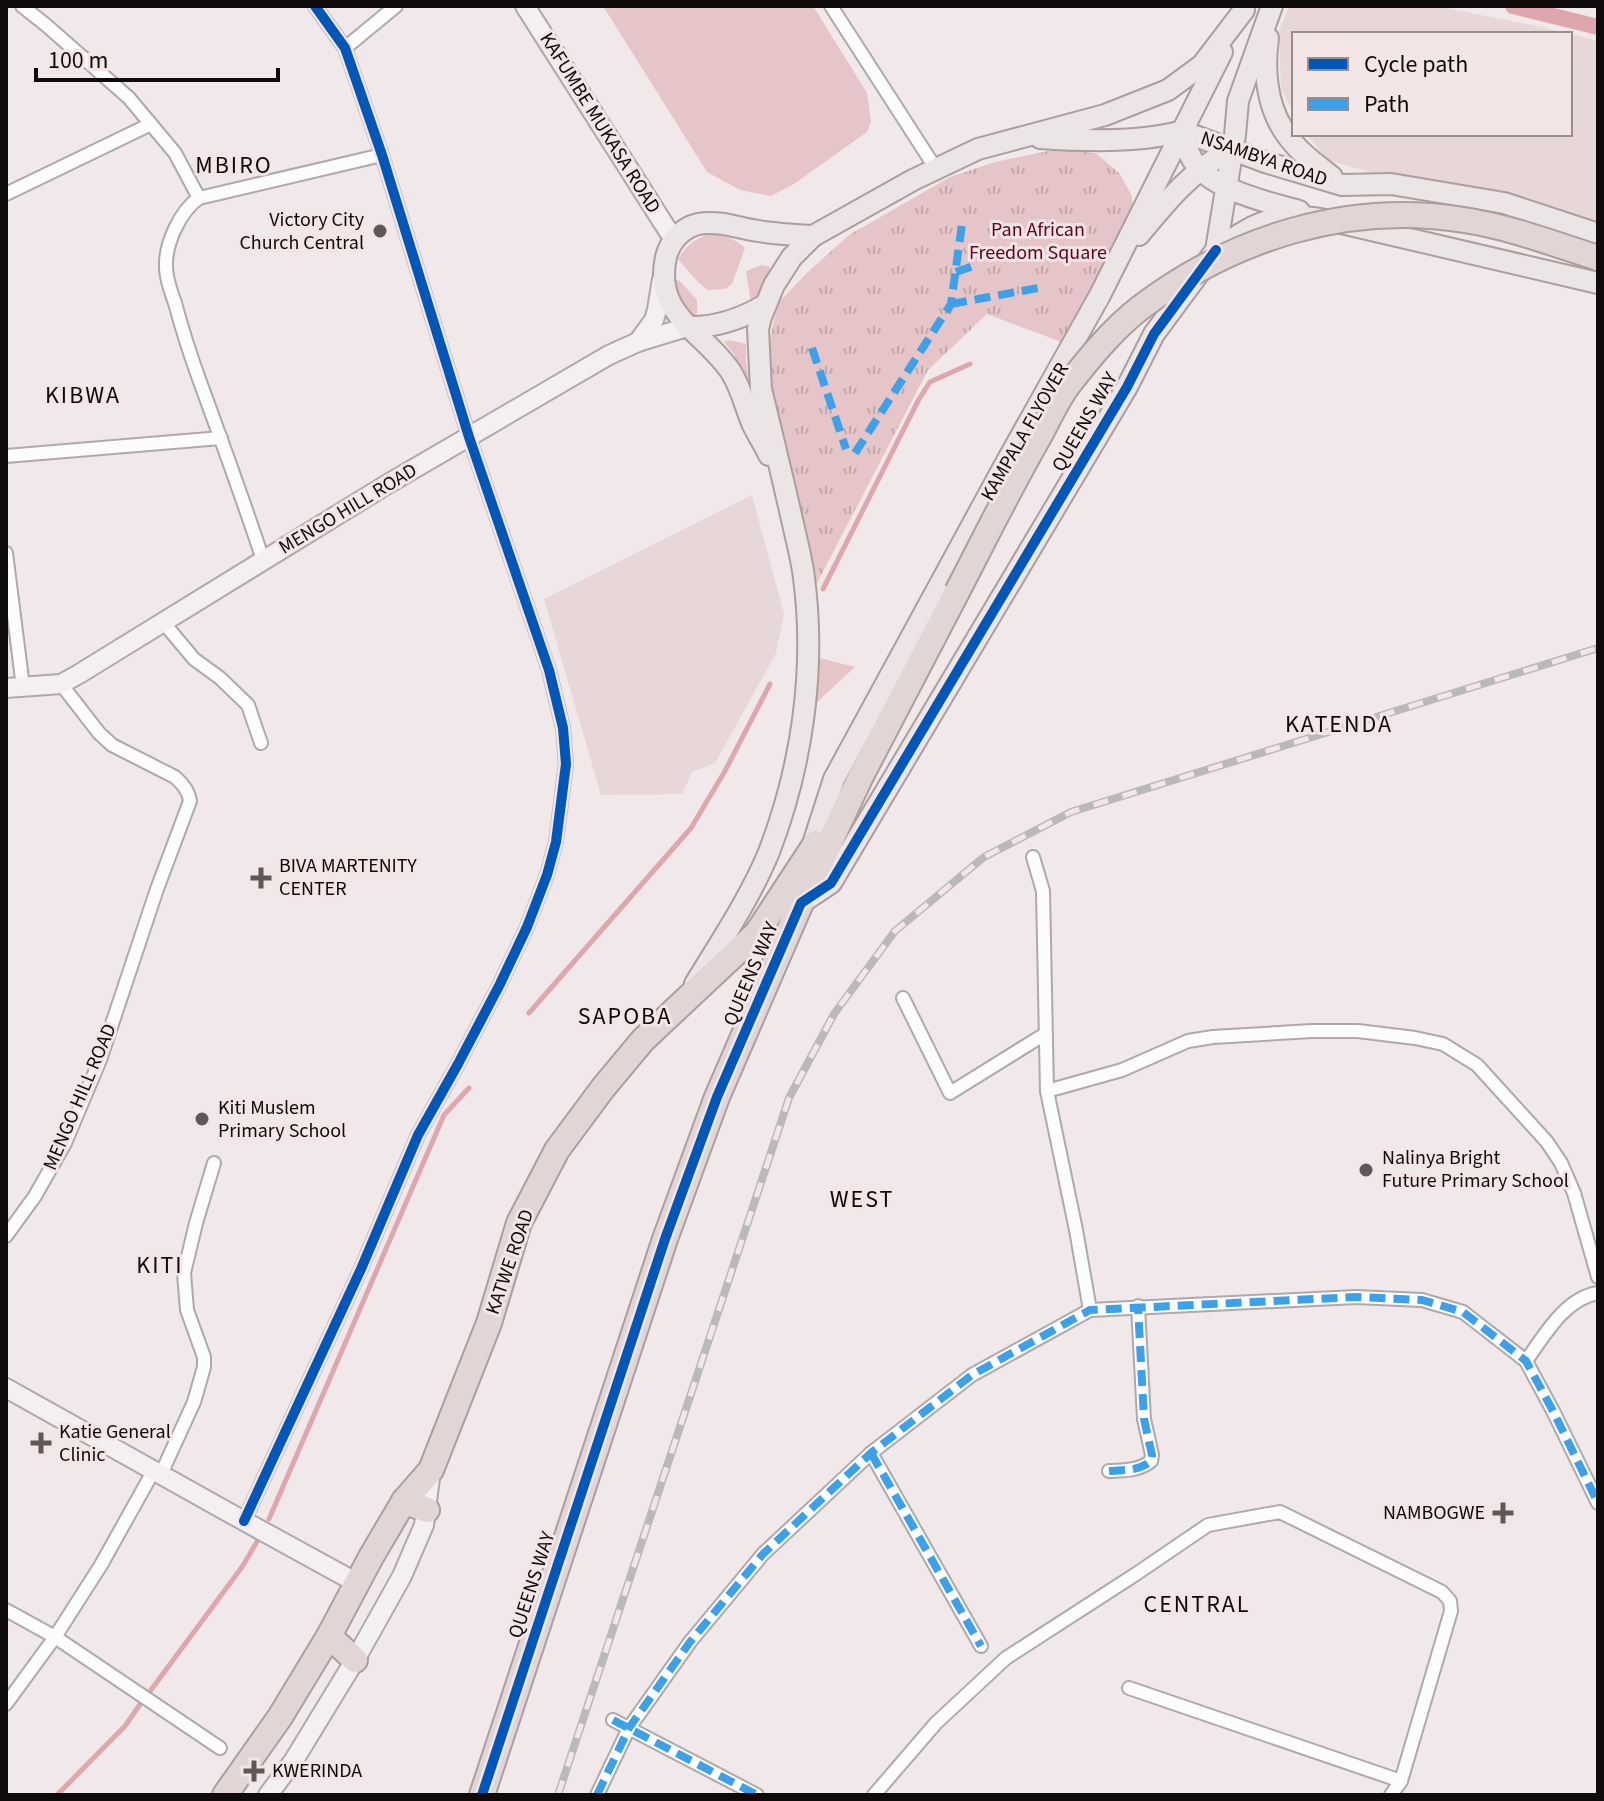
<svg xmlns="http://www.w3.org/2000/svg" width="1604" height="1801" font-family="'Source Sans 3',sans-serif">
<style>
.built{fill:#e8d7d9}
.green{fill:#e5c5c7}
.park{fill:url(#park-tufts)}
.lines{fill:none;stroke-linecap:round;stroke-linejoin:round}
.stream{stroke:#dea7ad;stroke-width:5}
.canal{stroke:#dea7ad;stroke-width:16}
.street-casing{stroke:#afa9aa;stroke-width:16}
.secondary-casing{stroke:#afa9aa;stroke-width:22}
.primary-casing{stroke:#ac9e9f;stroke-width:24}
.highway-casing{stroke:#ac9e9f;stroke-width:28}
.street{stroke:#fdfcfc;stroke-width:12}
.secondary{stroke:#f4f0f1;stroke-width:18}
.primary{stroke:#ebe5e5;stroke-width:20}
.highway{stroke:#e1d5d6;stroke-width:24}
.rail-casing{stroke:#bab8b9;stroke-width:8}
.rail{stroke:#f4e5e6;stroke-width:5;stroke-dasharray:15;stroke-linecap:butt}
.highway-bridge-casing{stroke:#ac9e9f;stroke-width:28;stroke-linecap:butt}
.highway-bridge{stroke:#e1d5d6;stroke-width:24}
.quiet{stroke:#3da1e9;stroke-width:8;stroke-dasharray:16 8;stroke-linecap:butt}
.cycleway-casing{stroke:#f4e5e6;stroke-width:15}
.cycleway{stroke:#0057b8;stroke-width:10}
.poi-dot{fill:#5e5859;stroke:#f4e5e6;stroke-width:3}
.labels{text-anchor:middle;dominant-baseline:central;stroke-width:6;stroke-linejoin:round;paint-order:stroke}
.street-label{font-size:20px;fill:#0f0b0b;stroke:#f4e5e6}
.poi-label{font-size:20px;fill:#0f0b0b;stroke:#f4e5e6;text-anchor:start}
.park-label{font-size:20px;fill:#5f001d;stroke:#f4e5e6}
.quarter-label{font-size:24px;letter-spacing:2px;fill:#0f0b0b;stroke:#f4e5e6}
</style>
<defs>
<pattern id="park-tufts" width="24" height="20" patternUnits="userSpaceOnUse" patternTransform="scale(2)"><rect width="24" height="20" fill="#e5c5c7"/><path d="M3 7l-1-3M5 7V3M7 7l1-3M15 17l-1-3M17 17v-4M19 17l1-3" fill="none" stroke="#c3a8aa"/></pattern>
</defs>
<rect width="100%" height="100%" fill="#f0e8e9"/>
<!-- built -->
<g class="built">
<polygon points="1290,6 1436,6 1546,28 1598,41 1598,238 1328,160 1306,134 1570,134 1570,34 1294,34 1294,114 1281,89 1279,30"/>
<polygon points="752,495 784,614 776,653 715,763 692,772 682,794 601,795 544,599"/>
</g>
<!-- green -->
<g class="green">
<polygon points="603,6 813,6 867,93 871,122 867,132 794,184 771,196 740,190 707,172"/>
<path d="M 707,235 C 723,234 733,238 745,248 L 732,284 L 725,289 L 708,290 L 697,281 L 678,259 C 686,246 693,240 707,235 Z"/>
<polygon points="762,265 770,267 770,270 755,300 753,300 750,298 746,271"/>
<polygon points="676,280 680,281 697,300 697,319 684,311 674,286"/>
<polygon points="730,340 746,344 746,362 755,411 752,408 734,354 724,342"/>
<polygon points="819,658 855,667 817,702"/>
</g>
<!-- park -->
<polygon class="park" points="1063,148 1097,154 1120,174 1132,196 1133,237 1108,304 1083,350 987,314 928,370 816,585 795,480 775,411 767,353 778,303 808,272 849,235 950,177 995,162"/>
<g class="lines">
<!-- stream -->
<g class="stream">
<polyline points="823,589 919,399 930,382 970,364"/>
<polyline points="529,1013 691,828 725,771 770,684"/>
<polyline points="269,1519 444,1115 469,1088"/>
<polyline points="151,1690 242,1567 258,1540"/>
<polyline points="57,1795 125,1726 141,1703"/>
</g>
<!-- canal -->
<polyline class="canal" points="1513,6 1598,27"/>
<defs>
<g id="street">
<polyline points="22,6 46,25 129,98 175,153 199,198"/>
<polyline points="831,6 936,169"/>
<polyline points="345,48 396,6"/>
<polyline points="6,194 151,124"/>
<polyline points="6,456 221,438"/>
<polyline points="6,553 23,687"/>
<path d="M 263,560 C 243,499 221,439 199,379 C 190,354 182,329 175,303 C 171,292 166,279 166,267 C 165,244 180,211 199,198 L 382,155"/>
<polyline points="163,622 194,659 220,678 248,705 261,743"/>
<polyline points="1033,857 1043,891 1047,1091 1076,1230 1090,1310"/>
<polyline points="903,998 950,1093 1045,1034"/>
<polyline points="1047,1091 1122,1070 1188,1041 1213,1037 1312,1031 1358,1031 1415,1038 1443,1044 1477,1065 1547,1142 1561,1163 1574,1193 1598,1277"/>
<path d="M 6,1236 L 35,1196 L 65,1143 L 100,1060 L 157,889 L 190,801 C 189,791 183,784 175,777 L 112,745 L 99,733 L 61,684"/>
<path d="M 1526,1361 C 1544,1336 1565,1298 1598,1293"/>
<polyline points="871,1453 981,1646"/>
<path d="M 1109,1471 C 1124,1470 1139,1471 1151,1461 L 1152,1455 L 1144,1419 L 1138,1306"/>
<polyline points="161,1474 194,1402 204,1367 204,1357 187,1310 184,1273 196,1223 214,1163"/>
<polyline points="244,1521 361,1269 418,1135 458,1064 500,984 527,927 547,875 556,842 566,764 563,728 549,670 469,437 382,155 345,48 315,6"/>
<polyline points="6,1610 55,1637 220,1748"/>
<polyline points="1129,1688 1401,1781"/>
<polyline points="6,1704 55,1637 101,1565 154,1470"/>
<polyline points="613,1720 757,1795"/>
<polyline points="597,1795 629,1728 690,1642 763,1554 871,1453 972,1375 1090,1310 1356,1297 1422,1300 1463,1312 1526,1361 1553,1411 1598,1503"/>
<polyline points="874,1795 936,1723 1006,1658 1136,1574 1208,1525 1280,1512 1442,1592 1450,1601 1451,1611 1401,1781 1391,1795"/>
</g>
<g id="secondary">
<polyline points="525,6 674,240"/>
<polyline points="638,342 654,320 657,310 662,279"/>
<polyline points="6,688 61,684 79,674 386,485 609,355 638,342 687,327"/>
<polyline points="6,1388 244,1521 357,1583"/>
<polyline points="268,1795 294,1760 355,1660 402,1576 424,1525 431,1470"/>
</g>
<g id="primary">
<path d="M 1268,38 C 1263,76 1267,114 1294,144 C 1305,157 1319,166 1332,177"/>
<path d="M 1182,131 C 1185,138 1186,148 1190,155 C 1205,189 1267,202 1299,211"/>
<path d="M 1040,138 C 1083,141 1142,143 1182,131 L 1265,162 L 1342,185 L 1391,184 L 1504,203 L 1598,234"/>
<path d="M 1139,235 C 1166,202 1193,169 1232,149"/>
<path d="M 1216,250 C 1263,217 1280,211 1337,222 L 1598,283"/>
<path d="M 687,327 C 716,328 741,319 765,305"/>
<path d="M 769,455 C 764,444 757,434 752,423 C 745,406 741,388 731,372 C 704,331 653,316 666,257 C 670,241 682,228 698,224 C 719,220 738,228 758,231 C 776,234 795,235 813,236"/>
<polyline points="811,850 834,779 1007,461 1100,295 1222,52"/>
<polyline points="801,903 831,883 1127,387 1154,334 1216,250 1235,135 1238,101 1272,6"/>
<path d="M 695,984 C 721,941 750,898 769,852 C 802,766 816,670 804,578 C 802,560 797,542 793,524 C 783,479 772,434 761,389 L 758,329 L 761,317 L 774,285 L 792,257 L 813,236 L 913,180 L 978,149 L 1105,115 L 1168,90 L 1202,65 L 1244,10"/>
</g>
<g id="highway">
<polyline points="404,1501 427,1510"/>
<polyline points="329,1636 355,1660"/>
<polyline points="225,1795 280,1717 329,1636 371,1557 404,1501 431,1470 489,1323 519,1223 557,1150 603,1088 643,1040 757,933 816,843"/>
<polyline points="482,1795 665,1239 717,1097 801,903 861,776 957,592"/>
</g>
</defs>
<!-- street casing -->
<use href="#street" class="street-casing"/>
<!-- secondary casing -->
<use href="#secondary" class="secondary-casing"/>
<!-- primary casing -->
<use href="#primary" class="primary-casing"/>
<!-- highway casing -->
<use href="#highway" class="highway-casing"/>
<!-- street -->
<use href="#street" class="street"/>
<!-- secondary -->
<use href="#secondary" class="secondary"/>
<!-- primary -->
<use href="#primary" class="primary"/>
<!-- highway -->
<use href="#highway" class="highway"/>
<defs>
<polyline id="rail" points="558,1795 789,1098 834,1014 895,931 984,857 1071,812 1598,648"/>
</defs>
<!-- rail casing -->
<use href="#rail" class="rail-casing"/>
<!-- rail -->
<use href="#rail" class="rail"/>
<defs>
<path id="highway-bridge" d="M 957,592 C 983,542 1008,491 1036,442 C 1047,423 1056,401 1069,384 C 1090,357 1113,329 1140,308 C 1232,238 1348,201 1464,220 C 1510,227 1554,244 1598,258"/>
</defs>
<!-- highway-bridge casing -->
<use href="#highway-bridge" class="highway-bridge-casing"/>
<!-- highway-bridge -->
<use href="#highway-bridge" class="highway-bridge"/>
<!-- quiet -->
<g class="quiet">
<polyline points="956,272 976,265"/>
<polyline points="951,304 1038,288"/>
<polyline points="812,348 846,449"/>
<polyline points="855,453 951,304 962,224"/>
<polyline points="871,1453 981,1646"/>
<path d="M 1109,1471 C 1124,1470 1139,1471 1151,1461 L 1152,1455 L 1144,1419 L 1138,1306"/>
<polyline points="613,1720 757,1795"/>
<polyline points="597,1795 629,1728 690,1642 763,1554 871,1453 972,1375 1090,1310 1356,1297 1422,1300 1463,1312 1526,1361 1553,1411 1598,1503"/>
</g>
<defs>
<g id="cycleway">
<polyline points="244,1521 361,1269 418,1135 458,1064 500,984 527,927 547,875 556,842 566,764 563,728 549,670 469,437 382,155 345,48 315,6"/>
<polyline points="482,1795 665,1239 717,1097 801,903 831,883 1127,387 1154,334 1216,250"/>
</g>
</defs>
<!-- cycleway casing -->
<use href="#cycleway" class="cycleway-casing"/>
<!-- cycleway -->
<use href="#cycleway" class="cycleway"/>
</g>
<!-- markers -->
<g class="poi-dot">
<circle cx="380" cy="231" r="8"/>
<path d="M257 866h8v8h8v8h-8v8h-8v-8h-8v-8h8z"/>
<circle cx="202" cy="1119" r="8"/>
<circle cx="1366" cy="1170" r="8"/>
<path d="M37 1431h8v8h8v8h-8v8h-8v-8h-8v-8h8z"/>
<path d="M1499 1501h8v8h8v8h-8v8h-8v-8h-8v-8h8z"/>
<path d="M250 1759h8v8h8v8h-8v8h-8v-8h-8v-8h8z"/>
</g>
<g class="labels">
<!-- street labels -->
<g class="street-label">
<text transform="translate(600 123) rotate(58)">KAFUMBE MUKASA ROAD</text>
<text transform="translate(1264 159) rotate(19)">NSAMBYA ROAD</text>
<text transform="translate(1085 422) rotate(-60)">QUEENS WAY</text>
<text transform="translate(1025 432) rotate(-60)">KAMPALA FLYOVER</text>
<text transform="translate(348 509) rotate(-31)">MENGO HILL ROAD</text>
<text transform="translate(751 974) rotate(-67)">QUEENS WAY</text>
<text transform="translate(80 1097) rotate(-67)">MENGO HILL ROAD</text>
<text transform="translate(510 1262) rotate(-71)">KATWE ROAD</text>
<text transform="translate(532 1585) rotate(-72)">QUEENS WAY</text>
</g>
<!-- poi labels -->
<g class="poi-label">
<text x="364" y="220" text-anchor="end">Victory City<tspan x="364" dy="23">Church Central</tspan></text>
<text x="279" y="866">BIVA MARTENITY<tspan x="279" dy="23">CENTER</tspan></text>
<text x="218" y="1108">Kiti Muslem<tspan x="218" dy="23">Primary School</tspan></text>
<text x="1382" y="1158">Nalinya Bright<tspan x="1382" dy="23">Future Primary School</tspan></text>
<text x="59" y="1432">Katie General<tspan x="59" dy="23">Clinic</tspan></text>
<text x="1485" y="1513" text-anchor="end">NAMBOGWE</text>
<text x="272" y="1771">KWERINDA</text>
</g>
<!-- park labels -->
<g class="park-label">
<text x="1038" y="230">Pan African<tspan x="1038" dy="23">Freedom Square</tspan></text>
</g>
<!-- quarter labels -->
<g class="quarter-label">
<text x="234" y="165">MBIRO</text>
<text x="83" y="395">KIBWA</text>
<text x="1339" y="724">KATENDA</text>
<text x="625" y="1016">SAPOBA</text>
<text x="862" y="1199">WEST</text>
<text x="160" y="1265">KITI</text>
<text x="1197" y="1604">CENTRAL</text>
</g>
</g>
<!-- border -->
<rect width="1604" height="1801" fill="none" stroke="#0f0b0b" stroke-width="16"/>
<!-- legend -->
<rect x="1292" y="32" width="280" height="104" fill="#f4e5e6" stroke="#988e8e" stroke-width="2"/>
<rect x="1308" y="58" width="40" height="12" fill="#0057b8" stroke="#988e8e" stroke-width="2"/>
<text x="1364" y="72" font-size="24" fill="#0f0b0b">Cycle path</text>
<rect x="1308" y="98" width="40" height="12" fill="#3da1e9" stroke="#988e8e" stroke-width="2"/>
<text x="1364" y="112" font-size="24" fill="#0f0b0b">Path</text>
<!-- scale -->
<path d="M36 68v12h242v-12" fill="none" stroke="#0f0b0b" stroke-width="4"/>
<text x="48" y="68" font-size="24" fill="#0f0b0b" stroke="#f4e5e6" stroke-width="6" paint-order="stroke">100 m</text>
</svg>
